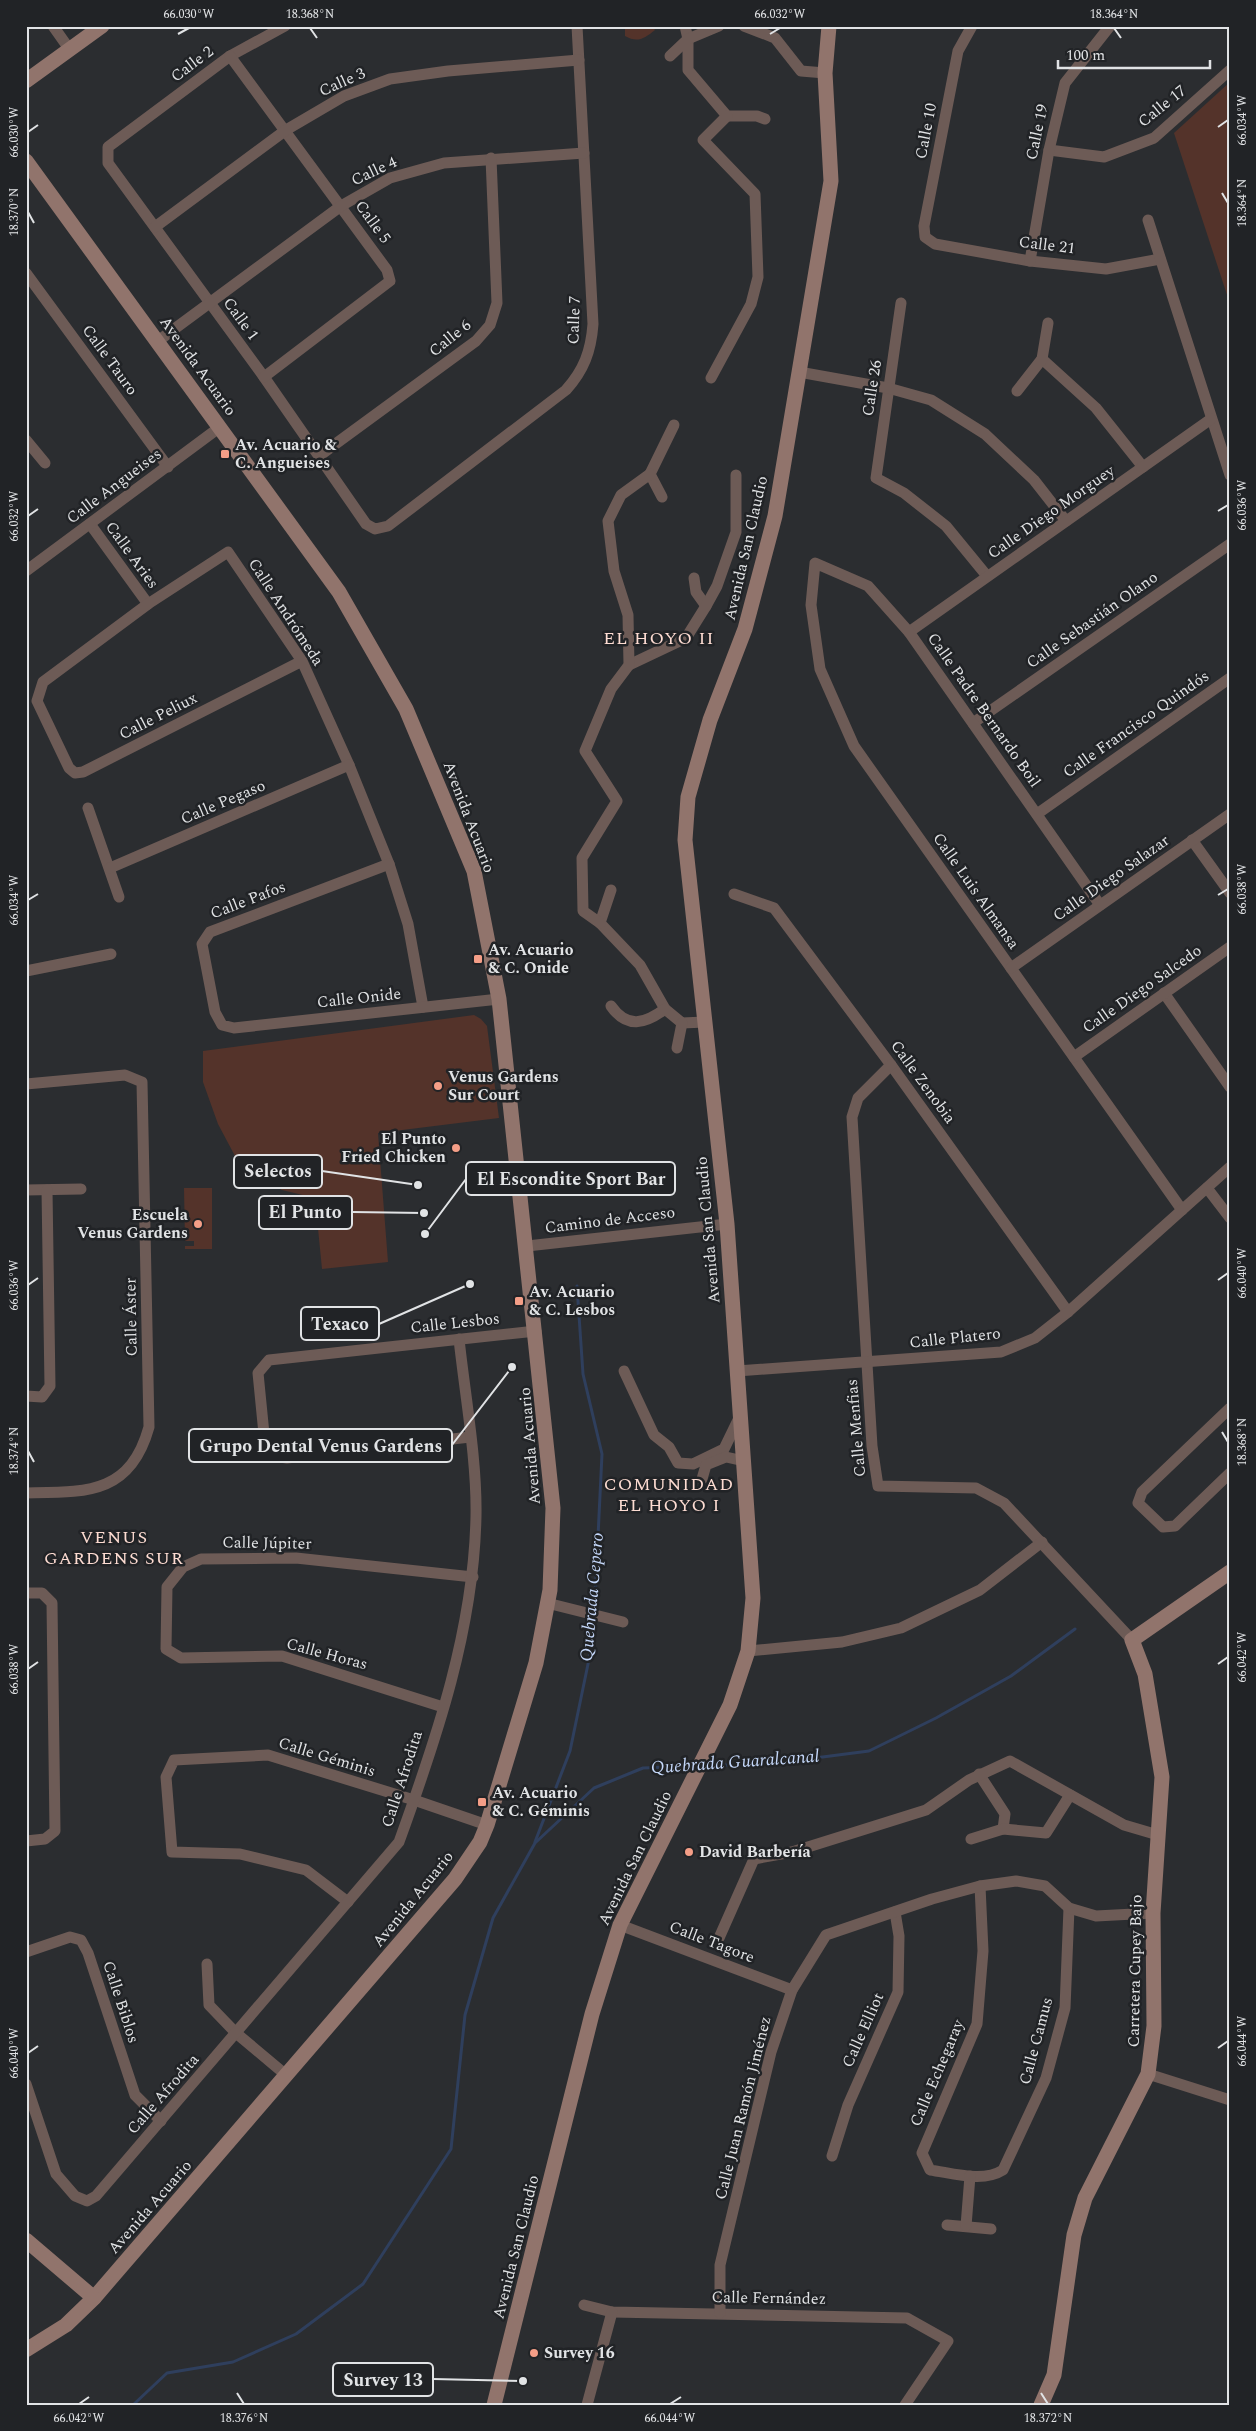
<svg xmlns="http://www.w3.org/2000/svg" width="1256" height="2431" font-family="Spectral,serif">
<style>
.green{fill:#54332a}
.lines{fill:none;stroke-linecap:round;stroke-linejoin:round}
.stream{stroke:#2f3f5d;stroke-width:3}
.street{stroke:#6d5b56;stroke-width:11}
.secondary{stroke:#91746c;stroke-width:15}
.ticks{fill:none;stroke:#e1e3e5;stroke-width:2}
.poi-dot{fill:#f49e87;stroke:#212326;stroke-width:2}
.labels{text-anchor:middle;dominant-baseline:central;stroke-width:5;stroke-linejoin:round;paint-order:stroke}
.street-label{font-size:16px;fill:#e1e3e5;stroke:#212326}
.poi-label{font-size:16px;font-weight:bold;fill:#e1e3e5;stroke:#212326;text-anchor:start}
.neighbourhood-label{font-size:18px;letter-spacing:1px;fill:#fddcd2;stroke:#212326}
.water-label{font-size:18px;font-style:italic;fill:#c4d7f9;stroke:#212326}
.leader{fill:none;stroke:#e1e3e5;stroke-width:2}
.callout-dot{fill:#e1e3e5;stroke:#212326;stroke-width:2}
.callout{fill:#212326;stroke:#e1e3e5;stroke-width:2}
.callout-label{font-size:18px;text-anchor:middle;font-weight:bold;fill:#e1e3e5}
.neatline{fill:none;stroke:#e1e3e5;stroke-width:2}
.ticks-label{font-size:12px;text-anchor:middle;fill:#e1e3e5}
</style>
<rect width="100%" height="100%" fill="#2b2d30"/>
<!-- green -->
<g class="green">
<path d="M 625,26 L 652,26 L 655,30 C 644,39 637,43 625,36 Z"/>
<polygon points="1230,82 1230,304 1174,133"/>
<polygon points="474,1015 481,1019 487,1026 499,1118 378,1133 388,1262 322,1269 315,1198 282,1190 255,1175 235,1156 218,1124 203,1082 203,1051"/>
<polygon points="184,1188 212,1188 212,1249 185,1249 185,1246 194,1246 194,1241 185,1241"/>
</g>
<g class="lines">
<!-- stream -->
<g class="stream">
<polyline points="704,1766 776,1763 869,1751 936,1718 1011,1676 1075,1629"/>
<polyline points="535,1842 570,1751 593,1640 602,1454 583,1374 577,1286"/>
<polyline points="133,2405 167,2373 233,2362 296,2334 363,2284 451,2149 465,2015 493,1918 535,1843 594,1788 643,1768 695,1766"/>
</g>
<!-- street -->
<g class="street">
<polyline points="53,26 70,50"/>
<path d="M 285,26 L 230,56 L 108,147 L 108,163 L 264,377 L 366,524 L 375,529 L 388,526 L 566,390 C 584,370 591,351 593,324 L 577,26"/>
<polyline points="685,26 688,39 688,70 727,116 757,116 765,119"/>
<polyline points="744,26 775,38 801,71 825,73"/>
<polyline points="972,26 958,51 924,226 925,237 935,244 1030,261 1106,269 1160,259"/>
<polyline points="230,56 387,270 390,281 264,377"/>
<polyline points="670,56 688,39 719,26"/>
<polyline points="1049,150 1104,157 1154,138 1230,70"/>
<polyline points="1148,220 1230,475"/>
<polyline points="155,227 286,130 344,96 390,79 448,71 579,60"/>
<polyline points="1030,261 1049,150 1065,83 1110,26"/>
<polyline points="26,273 168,467"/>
<polyline points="901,303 876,478 904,493 946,526 987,576"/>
<polyline points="158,341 341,206 390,178 444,163 584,153"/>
<polyline points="1042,359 1096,408 1143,467"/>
<polyline points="799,372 888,388 931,400 985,434 1034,480 1066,521"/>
<polyline points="711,378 751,304 758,277 755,194 703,140 727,116"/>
<polyline points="1017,391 1042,359 1048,323"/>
<polyline points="26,440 45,463"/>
<polyline points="319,456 476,341 490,325 497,303 491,158"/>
<polyline points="662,497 650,474 674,425"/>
<polyline points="90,524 148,604"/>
<polyline points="26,571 220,427"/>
<polyline points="694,578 696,592 706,606"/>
<polyline points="909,632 1211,419"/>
<polyline points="302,661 83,772 75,773 69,768 37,701 43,682 148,604 228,552 302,661 349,765 389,864 408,924 423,1007"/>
<polyline points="629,665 686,638 706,606 717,586 736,532 736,475"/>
<polyline points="973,723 1230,544"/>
<polyline points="88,808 119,897"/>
<polyline points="1037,814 1230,678"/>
<polyline points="1192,840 1230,893"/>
<polyline points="389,864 210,932 202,944 215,1012 222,1025 234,1028 499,999"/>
<polyline points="110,868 349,765"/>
<polyline points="611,890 600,923 640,965 665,1009 682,1023 705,1022"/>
<polyline points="734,894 774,908 891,1065 1068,1312"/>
<polyline points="1100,905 909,632 868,586 815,563 811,605 820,669 854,746 1182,1210"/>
<polyline points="600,923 583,911 582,858 617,801 585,751 611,689 629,665 628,615 614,571 608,521 621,495 650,474"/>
<polyline points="1011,968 1230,814"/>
<polyline points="26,971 111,954"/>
<polyline points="1164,993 1230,1087"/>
<path d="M 611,1006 C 627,1029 645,1024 665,1009"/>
<polyline points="677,1048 682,1023"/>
<polyline points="1074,1057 1230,947"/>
<polyline points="891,1065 858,1098 852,1117 872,1446 878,1486 976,1488 1004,1503 1132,1640"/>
<path d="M 26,1084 L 125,1075 L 142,1082 L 149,1427 C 130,1495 86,1492 26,1493"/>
<polyline points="1207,1188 1230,1218"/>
<polyline points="26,1190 81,1189"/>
<polyline points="527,1246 727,1224"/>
<polyline points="624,1371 654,1435 669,1447 678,1463 693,1464 724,1449 740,1416"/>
<polyline points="737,1371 1001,1352 1035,1338 1068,1312 1230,1167"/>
<polyline points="26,1396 42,1397 50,1386 47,1190"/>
<polyline points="1230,1408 1142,1492 1138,1503 1163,1527 1175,1526 1230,1473"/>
<polyline points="470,1437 287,1458 273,1456 265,1444 258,1373 269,1360 536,1331"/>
<polyline points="702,1479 706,1465 726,1457 744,1461"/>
<polyline points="26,1593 42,1593 52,1603 55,1831 45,1839 26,1841"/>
<polyline points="547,1603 623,1622"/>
<polyline points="748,1651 842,1642 901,1628 980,1590 1042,1542"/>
<polyline points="443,1707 282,1656 181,1658 166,1649 167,1587 183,1567 201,1559 296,1558 473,1577"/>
<polyline points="979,1774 1005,1814 1003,1829"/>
<polyline points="971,1839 1003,1829 1046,1833 1070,1795"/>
<path d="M 980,1886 L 983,1951 L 977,2024 L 922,2153 L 930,2170 C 952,2173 983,2183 1003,2170 L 1046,2078 L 1065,2008 L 1069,1908"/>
<polyline points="348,1902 306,1870 240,1854 172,1852 166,1777 174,1760 268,1755 414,1800 487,1825"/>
<polyline points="620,1925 792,1990"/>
<polyline points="719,1938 754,1859 792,1852 926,1810 969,1780 1010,1761 1124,1825 1158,1835"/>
<polyline points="26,1952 70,1937 81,1940 88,1953 135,2095 161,2121"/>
<polyline points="207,1964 209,2005 236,2033 286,2075"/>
<polyline points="1148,2074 1230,2100"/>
<path d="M 26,2084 L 56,2174 L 75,2196 L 87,2201 L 96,2196 L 399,1842 C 437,1737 474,1628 476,1516 C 477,1460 465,1395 459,1339"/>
<polyline points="832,2156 848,2105 898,1992 899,1936 895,1912"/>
<polyline points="947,2225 991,2229"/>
<polyline points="966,2226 970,2176"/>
<polyline points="584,2305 612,2312 907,2318 948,2341 905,2405"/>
<polyline points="720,2313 720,2265 771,2052 792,1990 826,1935 932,1899 980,1886 1016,1881 1045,1886 1069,1908 1096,1916 1153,1913"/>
<polyline points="587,2405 612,2312"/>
</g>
<!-- secondary -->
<g class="secondary">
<polyline points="26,81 102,26"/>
<polyline points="26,161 339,592 406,709 474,871 499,999 553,1508 550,1590 536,1663 487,1825 480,1842 455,1879 94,2298 66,2325 26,2350"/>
<polyline points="26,2240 94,2298"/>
<polyline points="494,2405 592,2014 620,1925 730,1705 748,1651 753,1598 727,1224 685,840 688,797 710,720 745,629 775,516 831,181 825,73 829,26"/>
<polyline points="1041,2405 1054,2375 1074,2235 1085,2198 1148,2074 1154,2026 1153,1913 1162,1777 1145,1674 1132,1640 1230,1572"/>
</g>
</g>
<!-- ticks -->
<path class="ticks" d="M 310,28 L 317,38M 1114,28 L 1121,38M 178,34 L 189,28M 770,34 L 780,28M 1218,127 L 1228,120M 28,132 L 38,125M 1222,193 L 1228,203M 28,212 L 34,223M 1218,511 L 1228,505M 28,516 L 38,509M 1218,895 L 1228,889M 28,900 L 38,894M 1218,1280 L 1228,1273M 28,1285 L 38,1278M 1222,1432 L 1228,1442M 28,1451 L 34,1462M 1218,1664 L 1228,1657M 28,1669 L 38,1662M 1218,2048 L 1228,2041M 28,2053 L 38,2046M 237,2393 L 244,2404M 1041,2393 L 1048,2404M 79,2404 L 89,2397M 670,2404 L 681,2397"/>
<!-- markers -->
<g class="poi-dot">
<rect x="220" y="449" width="10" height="10" rx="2.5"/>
<rect x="473" y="954" width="10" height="10" rx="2.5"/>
<circle cx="438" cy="1086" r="5"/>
<circle cx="456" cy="1148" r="5"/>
<circle cx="198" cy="1224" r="5"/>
<rect x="514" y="1296" width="10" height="10" rx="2.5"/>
<rect x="477" y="1797" width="10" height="10" rx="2.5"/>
<circle cx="689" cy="1852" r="5"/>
<circle cx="534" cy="2353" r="5"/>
</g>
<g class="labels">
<!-- street labels -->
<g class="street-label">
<text transform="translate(192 64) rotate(-37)">Calle 2</text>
<text transform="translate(342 82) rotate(-24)">Calle 3</text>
<text transform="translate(1162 106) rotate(-39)">Calle 17</text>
<text transform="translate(926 131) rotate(-79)">Calle 10</text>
<text transform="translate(1037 132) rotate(-78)">Calle 19</text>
<text transform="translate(374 171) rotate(-25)">Calle 4</text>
<text transform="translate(373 222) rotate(54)">Calle 5</text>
<text transform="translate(1047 245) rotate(7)">Calle 21</text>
<text transform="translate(241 319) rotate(54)">Calle 1</text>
<text transform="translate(574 320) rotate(-88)">Calle 7</text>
<text transform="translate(450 338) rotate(-39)">Calle 6</text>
<text transform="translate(110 360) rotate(54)">Calle Tauro</text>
<text transform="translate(198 366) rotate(54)">Avenida Acuario</text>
<text transform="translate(872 388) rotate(-81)">Calle 26</text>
<text transform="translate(114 486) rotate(-37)">Calle Angueises</text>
<text transform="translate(1051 512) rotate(-35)">Calle Diego Morguey</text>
<text transform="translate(746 548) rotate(-77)">Avenida San Claudio</text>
<text transform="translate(132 555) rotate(54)">Calle Aries</text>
<text transform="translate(286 612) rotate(57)">Calle Andrómeda</text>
<text transform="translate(1092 620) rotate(-35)">Calle Sebastián Olano</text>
<text transform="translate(984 710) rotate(55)">Calle Padre Bernardo Boil</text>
<text transform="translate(158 716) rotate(-27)">Calle Peliux</text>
<text transform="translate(1136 724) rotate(-35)">Calle Francisco Quindós</text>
<text transform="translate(223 802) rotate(-23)">Calle Pegaso</text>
<text transform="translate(469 817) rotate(69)">Avenida Acuario</text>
<text transform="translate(1111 878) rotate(-35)">Calle Diego Salazar</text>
<text transform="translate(976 891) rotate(55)">Calle Luis Almansa</text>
<text transform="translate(248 900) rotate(-21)">Calle Pafos</text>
<text transform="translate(1142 989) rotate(-35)">Calle Diego Salcedo</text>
<text transform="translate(359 998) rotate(-6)">Calle Onide</text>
<text transform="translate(923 1082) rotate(54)">Calle Zenobia</text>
<text transform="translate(610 1220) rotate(-7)">Camino de Acceso</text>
<text transform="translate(708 1230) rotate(-95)">Avenida San Claudio</text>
<text transform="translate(131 1317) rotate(-91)">Calle Áster</text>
<text transform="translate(455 1323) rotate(-6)">Calle Lesbos</text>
<text transform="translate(955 1338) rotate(-6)">Calle Platero</text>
<text transform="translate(856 1428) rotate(-95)">Calle Menfias</text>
<text transform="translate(530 1446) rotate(-95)">Avenida Acuario</text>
<text transform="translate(267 1543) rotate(1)">Calle Júpiter</text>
<text transform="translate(327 1654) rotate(15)">Calle Horas</text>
<text transform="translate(327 1757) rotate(17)">Calle Géminis</text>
<text transform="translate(402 1779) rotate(-72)">Calle Afrodita</text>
<text transform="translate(635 1858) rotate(-64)">Avenida San Claudio</text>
<text transform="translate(413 1899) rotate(-51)">Avenida Acuario</text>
<text transform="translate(712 1942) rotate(21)">Calle Tagore</text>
<text transform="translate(1135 1971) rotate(-89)">Carretera Cupey Bajo</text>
<text transform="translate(121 2002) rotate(72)">Calle Biblos</text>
<text transform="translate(863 2030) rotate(-66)">Calle Elliot</text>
<text transform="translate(1036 2041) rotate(-75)">Calle Camus</text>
<text transform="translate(937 2073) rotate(-67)">Calle Echegaray</text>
<text transform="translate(163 2094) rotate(-49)">Calle Afrodita</text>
<text transform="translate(743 2108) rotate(-76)">Calle Juan Ramón Jiménez</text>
<text transform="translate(150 2207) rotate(-49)">Avenida Acuario</text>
<text transform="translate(516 2247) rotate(-76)">Avenida San Claudio</text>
<text transform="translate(769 2298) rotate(1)">Calle Fernández</text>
</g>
<!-- poi labels -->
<g class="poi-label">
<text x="235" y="445">Av. Acuario &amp;<tspan x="235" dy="18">C. Angueises</tspan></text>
<text x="488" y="950">Av. Acuario<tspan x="488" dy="18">&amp; C. Onide</tspan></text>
<text x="448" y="1077">Venus Gardens<tspan x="448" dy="18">Sur Court</tspan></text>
<text x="446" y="1139" text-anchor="end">El Punto<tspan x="446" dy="18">Fried Chicken</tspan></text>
<text x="188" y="1215" text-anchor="end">Escuela<tspan x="188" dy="18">Venus Gardens</tspan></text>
<text x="529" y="1292">Av. Acuario<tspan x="529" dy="18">&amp; C. Lesbos</tspan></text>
<text x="492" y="1793">Av. Acuario<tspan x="492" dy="18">&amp; C. Géminis</tspan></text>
<text x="699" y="1852">David Barbería</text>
<text x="544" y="2353">Survey 16</text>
</g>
<!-- neighbourhood labels -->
<g class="neighbourhood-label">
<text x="659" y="638">EL HOYO II</text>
<text x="669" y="1484">COMUNIDAD<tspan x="669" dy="21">EL HOYO I</tspan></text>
<text x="114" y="1537">VENUS<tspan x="114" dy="21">GARDENS SUR</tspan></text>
</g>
<!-- water labels -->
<g class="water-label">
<text transform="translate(592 1597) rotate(-85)">Quebrada Cepero</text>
<text transform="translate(735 1762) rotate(-4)">Quebrada Guaralcanal</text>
</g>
</g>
<!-- callouts -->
<path class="leader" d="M418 1185L322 1171M425 1234L466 1179M424 1213L352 1212M470 1284L379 1324M512 1367L452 1445M523 2381L433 2379"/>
<g class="callout-dot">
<circle cx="418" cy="1185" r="5"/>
<circle cx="425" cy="1234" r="5"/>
<circle cx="424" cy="1213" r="5"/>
<circle cx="470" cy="1284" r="5"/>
<circle cx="512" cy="1367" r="5"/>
<circle cx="523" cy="2381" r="5"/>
</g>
<g class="callout">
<rect x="234" y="1155" width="88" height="33" rx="5"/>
<rect x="466" y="1162" width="209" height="33" rx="5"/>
<rect x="259" y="1196" width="93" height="33" rx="5"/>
<rect x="301" y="1307" width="78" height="33" rx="5"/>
<rect x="189" y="1429" width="263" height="33" rx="5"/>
<rect x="333" y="2363" width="100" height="33" rx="5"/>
</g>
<g class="callout-label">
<text x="278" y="1177">Selectos</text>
<text x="571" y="1185">El Escondite Sport Bar</text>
<text x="305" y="1218">El Punto</text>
<text x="340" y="1330">Texaco</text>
<text x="321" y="1452">Grupo Dental Venus Gardens</text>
<text x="383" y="2386">Survey 13</text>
</g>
<!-- border -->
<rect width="1256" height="2431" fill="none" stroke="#212326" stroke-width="55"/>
<!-- scale -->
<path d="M1058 60v8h152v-8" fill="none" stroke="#e1e3e5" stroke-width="2.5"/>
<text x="1066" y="60" font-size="15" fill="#e1e3e5" stroke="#212326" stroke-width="4" paint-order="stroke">100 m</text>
<rect x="28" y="28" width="1200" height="2376" class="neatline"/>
<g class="ticks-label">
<text x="189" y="18">66.030°W</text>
<text x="310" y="18">18.368°N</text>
<text x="780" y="18">66.032°W</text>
<text x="1114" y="18">18.364°N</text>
<text transform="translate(1242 120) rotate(-90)" y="4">66.034°W</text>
<text transform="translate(14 132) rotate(-90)" y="4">66.030°W</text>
<text transform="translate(1242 203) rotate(-90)" y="4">18.364°N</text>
<text transform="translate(14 212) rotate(-90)" y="4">18.370°N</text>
<text transform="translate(1242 505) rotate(-90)" y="4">66.036°W</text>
<text transform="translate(14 516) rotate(-90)" y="4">66.032°W</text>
<text transform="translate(1242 889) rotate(-90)" y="4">66.038°W</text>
<text transform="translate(14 900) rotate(-90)" y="4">66.034°W</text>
<text transform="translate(1242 1273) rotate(-90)" y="4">66.040°W</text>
<text transform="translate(14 1285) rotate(-90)" y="4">66.036°W</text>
<text transform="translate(1242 1442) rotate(-90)" y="4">18.368°N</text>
<text transform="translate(14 1451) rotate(-90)" y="4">18.374°N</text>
<text transform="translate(1242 1657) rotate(-90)" y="4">66.042°W</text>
<text transform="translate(14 1669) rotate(-90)" y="4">66.038°W</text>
<text transform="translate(1242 2041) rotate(-90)" y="4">66.044°W</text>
<text transform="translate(14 2053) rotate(-90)" y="4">66.040°W</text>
<text x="79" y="2422">66.042°W</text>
<text x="244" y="2422">18.376°N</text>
<text x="670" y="2422">66.044°W</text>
<text x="1048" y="2422">18.372°N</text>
</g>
</svg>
